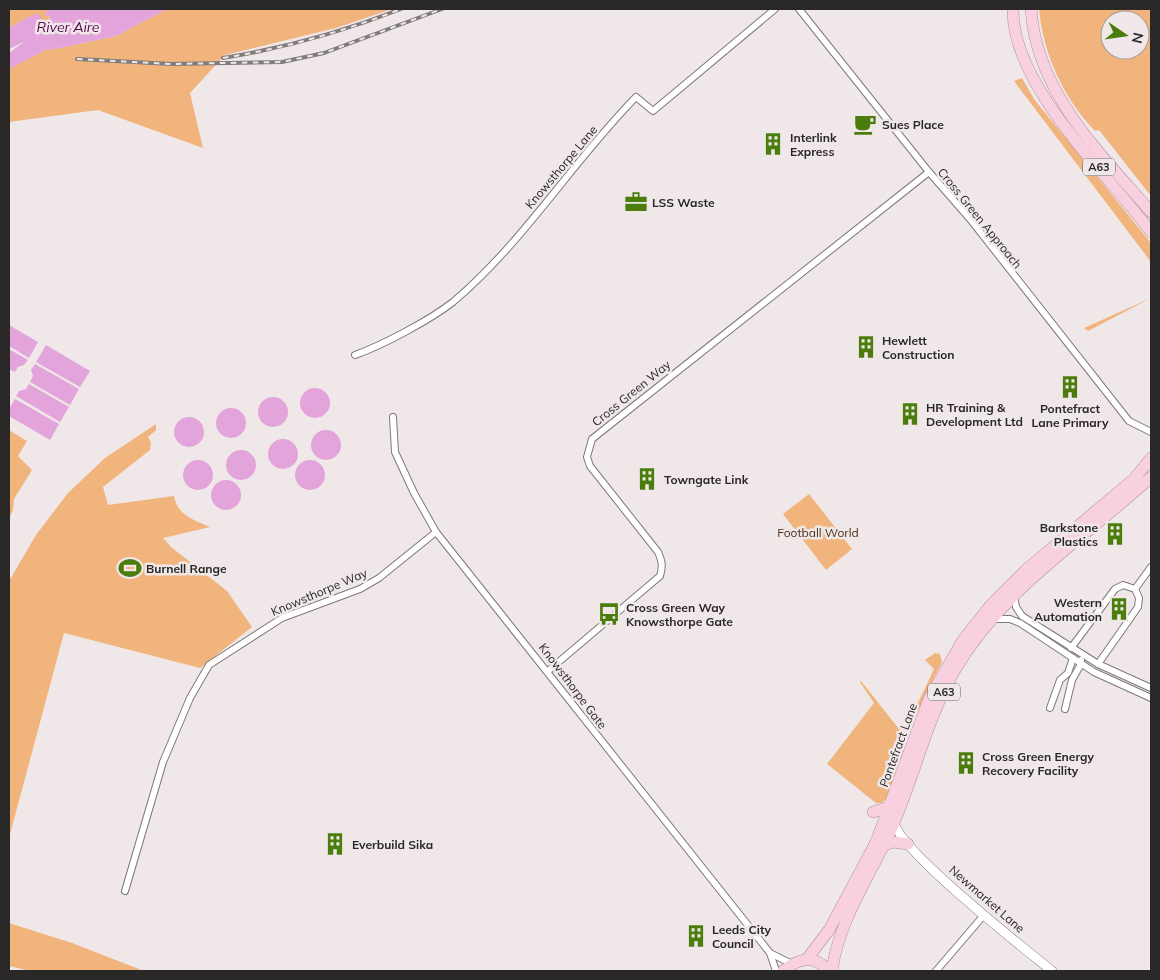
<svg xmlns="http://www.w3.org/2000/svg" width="1160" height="980" font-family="Mulish,sans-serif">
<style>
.green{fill:#f1b47d;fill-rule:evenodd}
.water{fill:#e3a3db}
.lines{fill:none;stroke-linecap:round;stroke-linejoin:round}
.minor-casing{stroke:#7f7878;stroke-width:8}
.tertiary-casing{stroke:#7f7878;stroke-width:10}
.trunk-casing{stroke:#af8e9a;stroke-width:12}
.minor{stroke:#fff;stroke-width:6}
.tertiary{stroke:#fff;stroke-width:9}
.trunk{stroke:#f8d0e0;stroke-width:11}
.rail-casing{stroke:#817c7c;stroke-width:4}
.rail{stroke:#f0e8e8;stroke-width:2;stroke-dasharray:5.5;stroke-linecap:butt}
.labels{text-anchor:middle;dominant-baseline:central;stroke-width:5;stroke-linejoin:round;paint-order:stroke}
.shield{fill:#f0e8e8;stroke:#656161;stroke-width:1}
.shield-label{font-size:11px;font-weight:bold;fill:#2a2727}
.poi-label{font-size:12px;font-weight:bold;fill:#2a2727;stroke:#f0e8e8;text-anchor:start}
.street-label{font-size:12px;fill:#2a2727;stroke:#f0e8e8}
.park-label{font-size:12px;fill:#4b3118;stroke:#f0e8e8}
.water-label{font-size:14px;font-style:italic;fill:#560952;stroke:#f0e8e8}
</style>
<rect width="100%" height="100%" fill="#f0e8e8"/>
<!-- green -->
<g class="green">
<polygon points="9,9 51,9 45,12 51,18 42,22 40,18 32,15 9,28"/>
<polygon points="167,9 392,9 336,28 225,55 190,93 203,148 98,110 9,122 9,69 14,66 49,48 50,50 116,36"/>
<path d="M 1039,9 L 1151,9 L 1151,196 L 1099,130 L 1095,131 C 1064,99 1043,54 1039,9 ZM 1110,20 L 1140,20 L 1140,50 L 1110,50 Z"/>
<polygon points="1022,78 1034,99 1151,243 1151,262 1014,81"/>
<polygon points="1151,298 1088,331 1084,328"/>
<path d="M 156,424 L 156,430 L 148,437 L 151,443 L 150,450 L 103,487 L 108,505 L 174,496 C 177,515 194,520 210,527 L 163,538 L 171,547 L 227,591 L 252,627 L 200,668 L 64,633 L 9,838 L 9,581 L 36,535 L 68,493 L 105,458 Z"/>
<polygon points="9,430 27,441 18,456 32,470 14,499 13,510 9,519"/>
<polygon points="809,494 852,549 826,570 783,514"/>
<path d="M 935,653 L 940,654 L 942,662 C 929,688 914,715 905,744 C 901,759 897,795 881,803 L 876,803 L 827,764 L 874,703 L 860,682 L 861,681 L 899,729 L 908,724 L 934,669 L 925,660 Z"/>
<polygon points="9,923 72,943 144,971 30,971 9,966"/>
</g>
<!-- water -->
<g class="water">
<polygon points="51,9 167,9 116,36 50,50 49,48 9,69 9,53 24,42 9,49 9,28 32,15 40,14 42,22 50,19 50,16 46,16 45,12"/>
<polygon points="9,325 38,342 29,358 9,346"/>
<polygon points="46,345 90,371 80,387 36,362"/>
<polygon points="9,349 28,360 24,365 18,367 15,372 9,369"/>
<polygon points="35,364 79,389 70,405 30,382 33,376 31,370"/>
<polygon points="29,384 69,407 60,422 16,396 19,391 26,389"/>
<circle cx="315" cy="403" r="15"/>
<circle cx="273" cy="412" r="15"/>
<polygon points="15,399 59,424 50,440 9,416 9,409"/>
<circle cx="231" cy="423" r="15"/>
<circle cx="189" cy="432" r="15"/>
<circle cx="326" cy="445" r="15"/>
<circle cx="283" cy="454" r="15"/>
<circle cx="241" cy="465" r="15"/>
<circle cx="310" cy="475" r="15"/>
<circle cx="198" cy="475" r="15"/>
<circle cx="226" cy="495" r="15"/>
</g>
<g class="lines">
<defs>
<g id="minor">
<polyline points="799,9 929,172 970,219 1129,421 1151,432"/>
<path d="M 355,355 C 383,345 430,320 453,302 C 523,243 572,162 636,97 L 653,111 L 775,9"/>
<polyline points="393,417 395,452 414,493 436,532 770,953 776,971"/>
<polyline points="1135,589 1151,567"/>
<polyline points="1014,596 1016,607 1022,616 1098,664 1151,688"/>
<polyline points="991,619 1010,619 1020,623 1094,672 1151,698"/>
<polyline points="1071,648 1115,589 1123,585 1135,589 1139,598 1138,607 1098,664"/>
<path d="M 548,671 L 660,576 C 663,566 662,561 658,552 L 590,466 L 587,457 L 592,439 L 929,172"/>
<polyline points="1050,708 1060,680 1068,673 1073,658"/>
<polyline points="1065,709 1072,680 1081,664 1081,660"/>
<polyline points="125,891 163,762 190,698 209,665 282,618 360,589 379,578 436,532"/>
<polyline points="770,953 792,964"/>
<polyline points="936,971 984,915"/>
</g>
<path id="tertiary" d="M 894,821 C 895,847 1026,950 1052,971"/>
<g id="trunk">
<path d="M 1013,9 C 1012,86 1107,173 1151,232"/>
<path d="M 1031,9 C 1036,92 1100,153 1151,212"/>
<polyline points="873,812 890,807"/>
<polyline points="884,845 893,842 908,844"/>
<polyline points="807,959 829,930 876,842 929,699 963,640 990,606 1028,568 1134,479 1151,458"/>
<path d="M 783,971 C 799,958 814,954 829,971"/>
<path d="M 832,971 C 838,922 870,876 890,832 C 914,779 926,720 955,670 C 1003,588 1083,540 1151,477"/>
</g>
</defs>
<!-- minor casing -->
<use href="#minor" class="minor-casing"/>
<!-- tertiary casing -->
<use href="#tertiary" class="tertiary-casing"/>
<!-- trunk casing -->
<use href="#trunk" class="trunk-casing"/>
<!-- minor -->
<use href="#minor" class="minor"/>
<!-- tertiary -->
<use href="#tertiary" class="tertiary"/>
<!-- trunk -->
<use href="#trunk" class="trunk"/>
<defs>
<g id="rail">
<path d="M 223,58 C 285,48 342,32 401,9"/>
<polyline points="77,59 171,64 282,62 324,53 442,9"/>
</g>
</defs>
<!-- rail casing -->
<use href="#rail" class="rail-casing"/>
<!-- rail -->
<use href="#rail" class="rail"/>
</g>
<!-- icons -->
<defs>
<symbol id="cafe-bare" viewBox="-9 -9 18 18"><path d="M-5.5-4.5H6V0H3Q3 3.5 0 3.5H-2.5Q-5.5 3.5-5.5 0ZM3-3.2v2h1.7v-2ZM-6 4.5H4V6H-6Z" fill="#4b7d0d" stroke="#f0e8e8" stroke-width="2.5" paint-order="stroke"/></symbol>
<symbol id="building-bare" viewBox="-9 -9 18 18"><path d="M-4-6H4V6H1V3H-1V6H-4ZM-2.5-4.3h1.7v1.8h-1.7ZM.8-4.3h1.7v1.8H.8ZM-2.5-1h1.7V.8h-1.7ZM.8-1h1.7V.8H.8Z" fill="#4b7d0d" stroke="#f0e8e8" stroke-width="2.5" paint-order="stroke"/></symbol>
<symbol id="office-bare" viewBox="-9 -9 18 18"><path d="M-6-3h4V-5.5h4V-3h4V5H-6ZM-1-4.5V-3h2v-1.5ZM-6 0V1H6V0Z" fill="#4b7d0d" stroke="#f0e8e8" stroke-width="2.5" paint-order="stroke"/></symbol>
<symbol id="stadium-bare" viewBox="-9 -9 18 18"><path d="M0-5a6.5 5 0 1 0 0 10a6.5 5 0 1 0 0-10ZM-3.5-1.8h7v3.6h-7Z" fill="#4b7d0d" stroke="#f0e8e8" stroke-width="2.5" paint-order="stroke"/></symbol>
<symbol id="bus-bare" viewBox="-9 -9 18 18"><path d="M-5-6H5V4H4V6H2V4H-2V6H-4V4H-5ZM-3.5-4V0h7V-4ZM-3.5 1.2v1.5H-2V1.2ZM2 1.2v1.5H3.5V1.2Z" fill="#4b7d0d" stroke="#f0e8e8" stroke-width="2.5" paint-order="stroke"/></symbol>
</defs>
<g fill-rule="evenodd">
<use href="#cafe-bare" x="849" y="108" width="32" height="32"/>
<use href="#building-bare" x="757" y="128" width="32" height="32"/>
<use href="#office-bare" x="620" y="186" width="32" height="32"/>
<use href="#building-bare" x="850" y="331" width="32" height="32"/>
<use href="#building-bare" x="1054" y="371" width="32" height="32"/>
<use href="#building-bare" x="894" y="398" width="32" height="32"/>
<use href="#building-bare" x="631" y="463" width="32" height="32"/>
<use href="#building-bare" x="1099" y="518" width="32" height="32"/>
<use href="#stadium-bare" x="114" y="552" width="32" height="32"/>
<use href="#building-bare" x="1103" y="593" width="32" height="32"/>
<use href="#bus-bare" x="593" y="598" width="32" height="32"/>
<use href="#building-bare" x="950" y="747" width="32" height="32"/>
<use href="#building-bare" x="319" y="828" width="32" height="32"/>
<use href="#building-bare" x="680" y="920" width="32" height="32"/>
</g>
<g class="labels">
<!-- shield labels -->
<g class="shield">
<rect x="1083" y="158.5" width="32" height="17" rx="4"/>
<rect x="928" y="683.5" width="32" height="17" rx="4"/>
</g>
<g class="shield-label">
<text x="1099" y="167">A63</text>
<text x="944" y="692">A63</text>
</g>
<!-- poi labels -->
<g class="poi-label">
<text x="882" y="124">Sues Place</text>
<text x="790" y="137">Interlink<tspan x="790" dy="14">Express</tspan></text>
<text x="652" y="202">LSS Waste</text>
<text x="882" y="340">Hewlett<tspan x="882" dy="14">Construction</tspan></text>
<text x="926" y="407">HR Training &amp;<tspan x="926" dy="14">Development Ltd</tspan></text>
<text x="1070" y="408" text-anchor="middle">Pontefract<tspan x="1070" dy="14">Lane Primary</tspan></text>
<text x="664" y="479">Towngate Link</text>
<text x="1098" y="527" text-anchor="end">Barkstone<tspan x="1098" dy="14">Plastics</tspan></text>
<text x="146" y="568">Burnell Range</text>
<text x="1102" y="602" text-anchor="end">Western<tspan x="1102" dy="14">Automation</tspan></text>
<text x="626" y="607">Cross Green Way<tspan x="626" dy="14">Knowsthorpe Gate</tspan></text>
<text x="982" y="756">Cross Green Energy<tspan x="982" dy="14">Recovery Facility</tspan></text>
<text x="352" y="844">Everbuild Sika</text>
<text x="712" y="929">Leeds City<tspan x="712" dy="14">Council</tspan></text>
</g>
<!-- street labels -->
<g class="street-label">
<text transform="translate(561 167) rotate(-50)">Knowsthorpe Lane</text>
<text transform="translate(980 218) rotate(51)">Cross Green Approach</text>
<text transform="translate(631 393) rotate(-39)">Cross Green Way</text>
<text transform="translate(319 592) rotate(-23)">Knowsthorpe Way</text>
<text transform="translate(573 686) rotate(53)">Knowsthorpe Gate</text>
<text transform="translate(898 745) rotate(-70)">Pontefract Lane</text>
<text transform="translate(987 899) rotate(41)">Newmarket Lane</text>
</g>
<!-- park labels -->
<g class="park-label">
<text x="818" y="532">Football World</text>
</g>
<!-- water labels -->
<g class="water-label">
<text x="68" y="27">River Aire</text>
</g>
</g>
<!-- border -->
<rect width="1160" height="980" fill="none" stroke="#2a2727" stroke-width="20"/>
<!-- north arrow -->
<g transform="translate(1125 35) rotate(103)"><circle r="24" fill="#f0e8e8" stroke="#a19b9b"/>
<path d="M0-4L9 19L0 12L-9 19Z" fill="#4b7d0d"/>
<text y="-8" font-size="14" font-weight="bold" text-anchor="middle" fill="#2a2727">N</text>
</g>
</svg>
